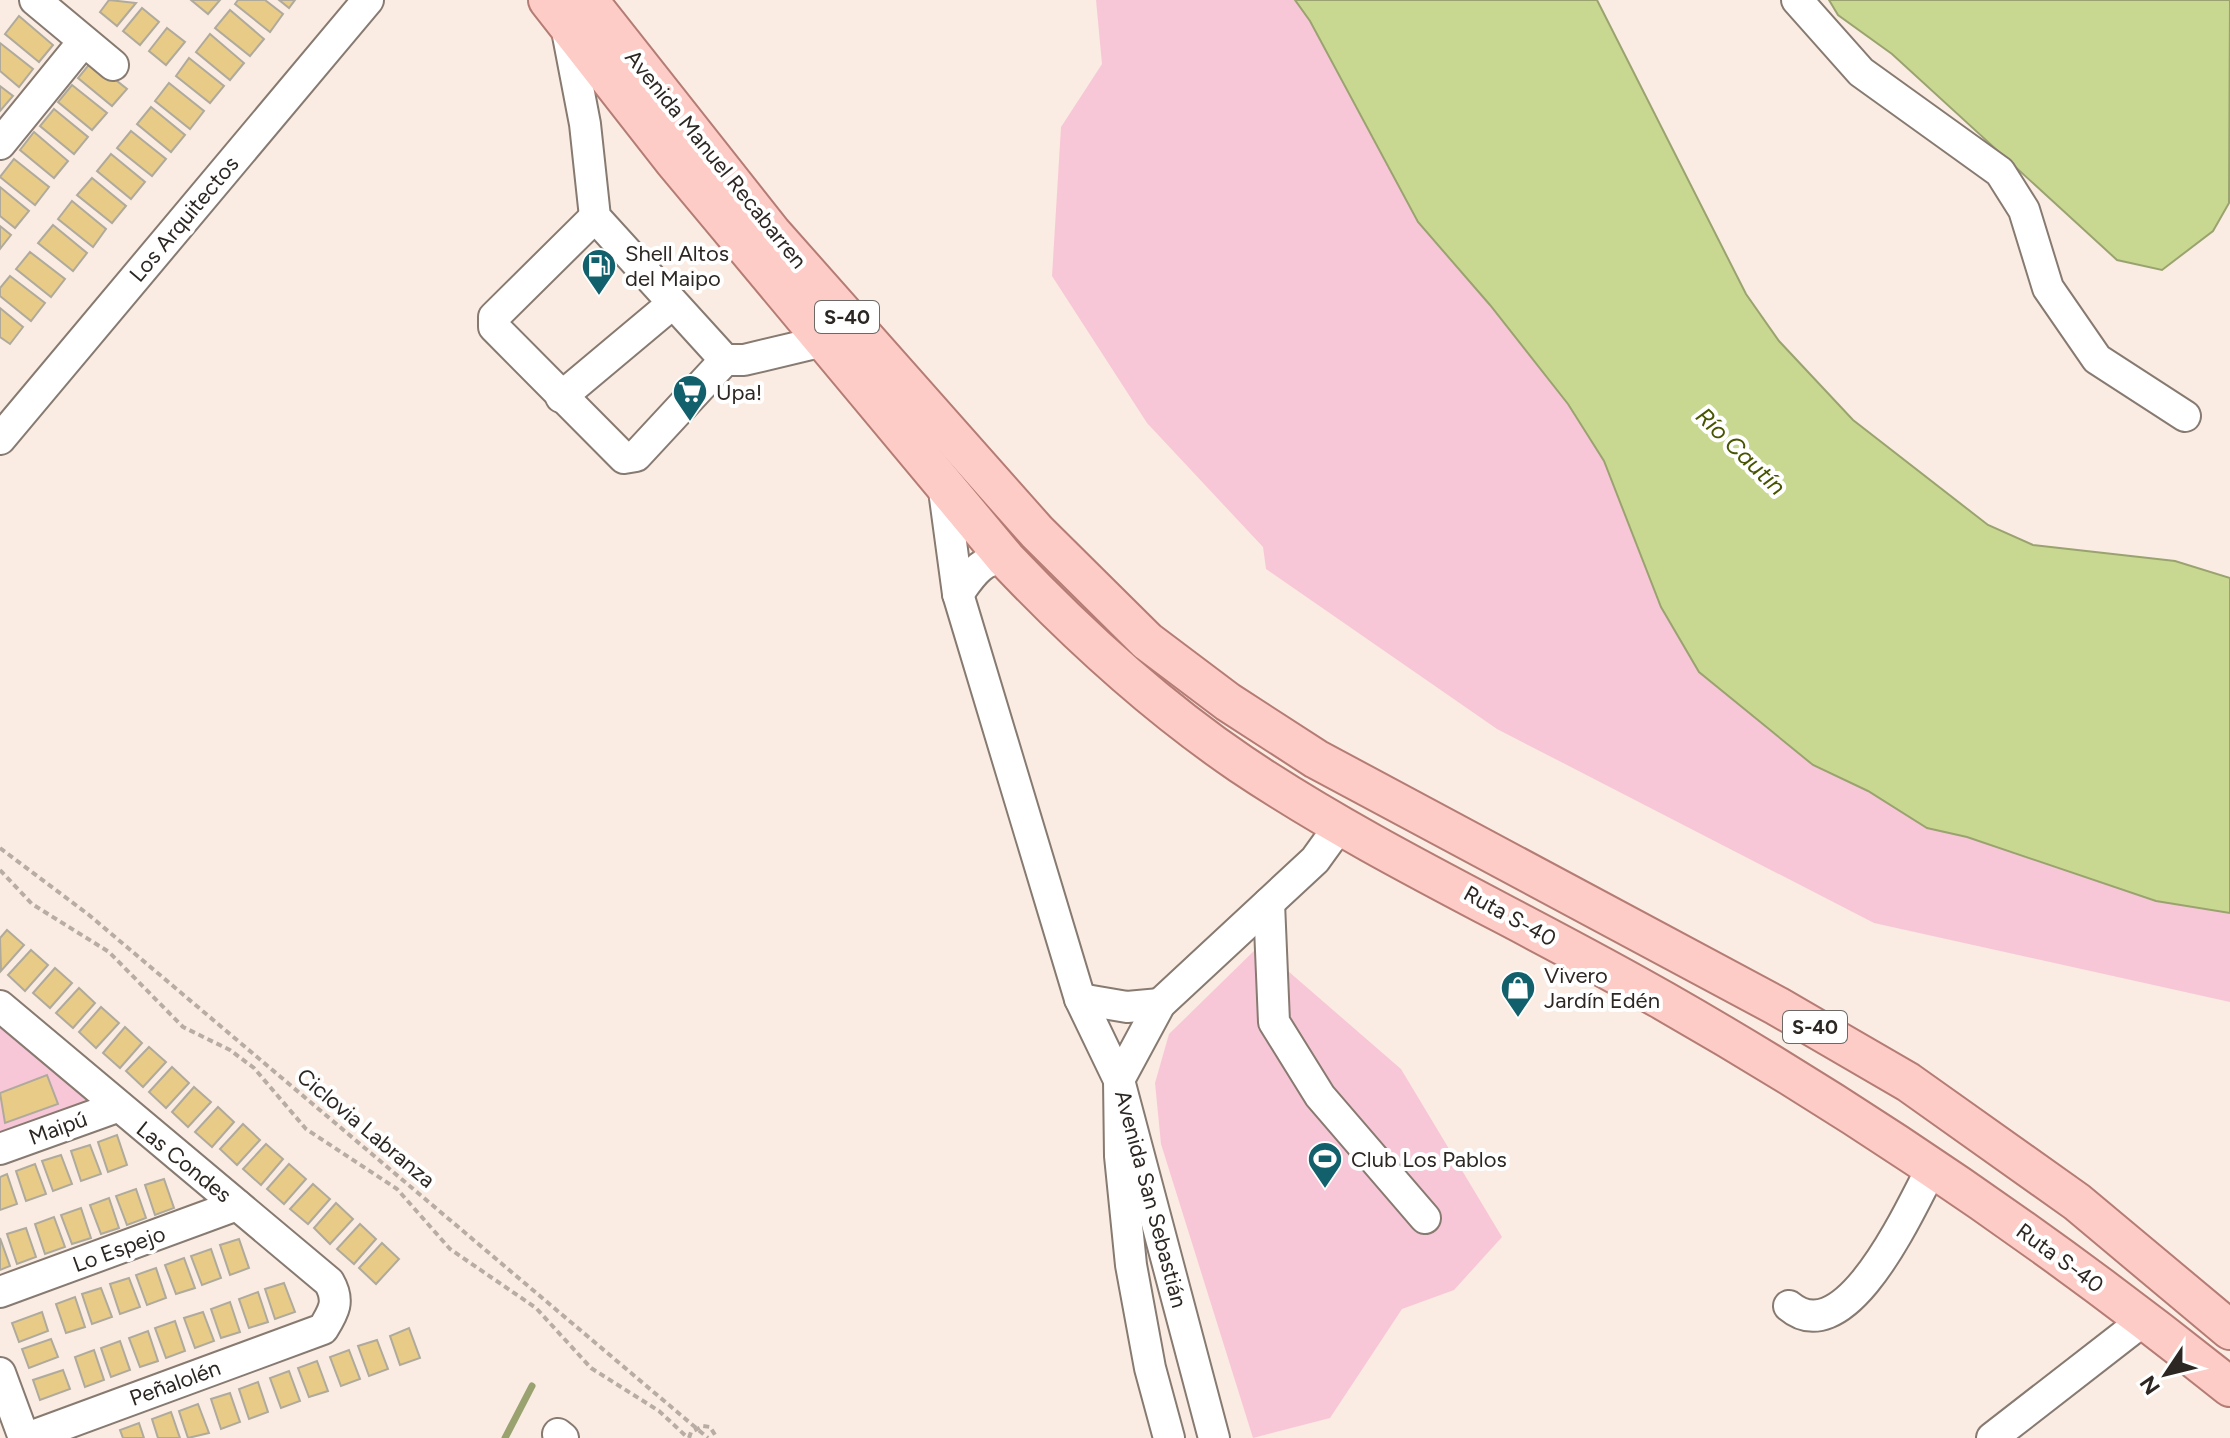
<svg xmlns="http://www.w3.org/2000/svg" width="2230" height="1438" font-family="Figtree,sans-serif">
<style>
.green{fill:#f8c7d7}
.water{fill:#c9d891;stroke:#9aa370;stroke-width:2}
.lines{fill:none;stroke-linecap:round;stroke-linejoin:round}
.stream{stroke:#9aa370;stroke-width:7}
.building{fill:#e8cb86;stroke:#afaa9c;stroke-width:2}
.minor-casing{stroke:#877a71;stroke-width:34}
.major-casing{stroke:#b47c74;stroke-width:42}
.path{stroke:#b8ada4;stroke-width:4;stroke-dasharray:6 4;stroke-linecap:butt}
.minor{stroke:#fff;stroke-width:30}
.major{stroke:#feccc6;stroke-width:38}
.labels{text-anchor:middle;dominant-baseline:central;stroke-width:8;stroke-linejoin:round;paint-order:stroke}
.shield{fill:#fff;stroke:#6b6865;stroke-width:2}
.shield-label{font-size:20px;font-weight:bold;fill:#2c2723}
.street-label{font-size:22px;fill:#2c2723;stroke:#fff}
.poi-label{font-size:22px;fill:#2c2723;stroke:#fff;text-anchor:start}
.water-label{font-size:24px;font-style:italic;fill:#495400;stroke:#fff}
</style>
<rect width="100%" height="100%" fill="#faece2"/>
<!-- green -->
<g class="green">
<polygon points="1096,0 1295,0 1310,21 1418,222 1490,305 1568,404 1604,461 1644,563 1813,765 1868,791 1927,828 1967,837 2156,901 2230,913 2230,1002 1874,923 1497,729 1266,569 1263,547 1147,423 1052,276 1061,127 1102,64"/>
<polygon points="1262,943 1288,971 1401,1069 1502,1237 1454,1290 1402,1309 1330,1418 1253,1438 1161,1144 1155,1083 1169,1034"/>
<polygon points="0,1026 91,1101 0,1134"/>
</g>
<!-- water -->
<g class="water">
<polygon points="1295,0 1597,0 1746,294 1779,341 1853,420 1988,525 2033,545 2175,561 2230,578 2230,913 2156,901 1967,837 1927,828 1868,791 1813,765 1699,672 1661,607 1604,461 1568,404 1490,305 1418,222 1310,21"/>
<polygon points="1829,0 2230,0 2229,203 2213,231 2162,270 2117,260 1892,54 1838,15"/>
</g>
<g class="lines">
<!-- stream -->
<polyline class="stream" points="505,1438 532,1386"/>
</g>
<!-- building -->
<g class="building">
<polygon points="109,0 136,3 117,26 100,12"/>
<polygon points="191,0 220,0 208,14"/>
<polygon points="238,0 265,0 283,14 270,32 235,4"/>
<polygon points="279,0 295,0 289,8"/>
<polygon points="142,8 159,22 140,45 123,31"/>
<polygon points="230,10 264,39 250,56 215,28"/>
<polygon points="19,16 53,45 39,62 5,34"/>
<polygon points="167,28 185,42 166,65 149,51"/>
<polygon points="210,34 244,63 230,80 196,52"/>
<polygon points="0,43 33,69 19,87 0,71"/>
<polygon points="189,58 224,86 210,103 176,76"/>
<polygon points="92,61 127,89 112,106 78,78"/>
<polygon points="169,83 204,111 190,129 155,101"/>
<polygon points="72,85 107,113 92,130 58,102"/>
<polygon points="0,86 13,96 0,111"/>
<polygon points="151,107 185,135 171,152 137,124"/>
<polygon points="54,109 88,137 74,154 40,126"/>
<polygon points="131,131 166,159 152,176 117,148"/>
<polygon points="34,132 68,161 54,178 20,150"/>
<polygon points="111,154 145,182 131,199 97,171"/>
<polygon points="14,159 49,187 35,205 0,177"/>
<polygon points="92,178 126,206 112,223 77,195"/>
<polygon points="0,187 29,211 15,228 0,216"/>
<polygon points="72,201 106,229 93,247 58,219"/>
<polygon points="53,225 87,253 73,271 38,243"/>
<polygon points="0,226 11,235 0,249"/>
<polygon points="30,252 65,279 51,297 16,269"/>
<polygon points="10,276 45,303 31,321 0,296 0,288"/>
<polygon points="0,308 23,327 10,344 0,337"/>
<polygon points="7,930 24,945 1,971 0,938"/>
<polygon points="31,950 48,965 25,991 8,975"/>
<polygon points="55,968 72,983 50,1008 33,993"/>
<polygon points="79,988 95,1003 73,1028 56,1013"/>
<polygon points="101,1007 119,1023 96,1048 79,1032"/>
<polygon points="125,1027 142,1043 120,1068 103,1053"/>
<polygon points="149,1047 166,1062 143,1087 126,1071"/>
<polygon points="172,1067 189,1083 166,1108 149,1092"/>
<polygon points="47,1075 58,1104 5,1123 0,1093"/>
<polygon points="194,1087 211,1102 188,1127 172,1112"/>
<polygon points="218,1107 234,1122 212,1147 195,1132"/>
<polygon points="243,1124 260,1140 237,1165 220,1149"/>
<polygon points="117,1135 127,1165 108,1172 98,1142"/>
<polygon points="266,1144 283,1159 261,1185 243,1169"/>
<polygon points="90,1145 101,1174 81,1181 71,1151"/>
<polygon points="61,1155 72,1184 53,1191 42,1161"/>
<polygon points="35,1164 46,1194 26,1201 16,1171"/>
<polygon points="289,1164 306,1179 284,1204 267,1189"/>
<polygon points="7,1174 17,1204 0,1210 0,1177"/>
<polygon points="164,1179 174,1208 155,1215 145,1185"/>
<polygon points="313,1184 330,1199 308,1224 290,1209"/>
<polygon points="136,1189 146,1218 127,1225 116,1196"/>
<polygon points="109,1198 119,1228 101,1234 90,1205"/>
<polygon points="336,1203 353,1219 330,1244 314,1228"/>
<polygon points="81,1208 91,1238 72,1244 61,1215"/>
<polygon points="54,1217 65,1247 45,1254 35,1224"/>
<polygon points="360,1224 376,1239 354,1264 337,1249"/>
<polygon points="26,1228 36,1257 17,1264 7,1234"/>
<polygon points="0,1238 10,1266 0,1270"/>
<polygon points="239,1239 249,1268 230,1275 220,1245"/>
<polygon points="382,1243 399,1259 376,1284 359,1268"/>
<polygon points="211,1249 221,1278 202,1285 191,1256"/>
<polygon points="184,1258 195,1288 176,1294 165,1265"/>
<polygon points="156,1268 166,1298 147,1305 136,1275"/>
<polygon points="129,1278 140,1307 120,1314 110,1284"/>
<polygon points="284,1283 295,1312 275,1319 265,1289"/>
<polygon points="101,1288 112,1317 92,1324 82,1294"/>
<polygon points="258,1292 268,1322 249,1328 239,1299"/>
<polygon points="75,1297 85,1327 66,1333 56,1304"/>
<polygon points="230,1302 240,1332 221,1338 211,1309"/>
<polygon points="42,1312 48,1331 19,1342 12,1323"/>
<polygon points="203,1312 214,1341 195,1348 184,1318"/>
<polygon points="175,1321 185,1351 166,1358 155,1328"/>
<polygon points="409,1328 420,1358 400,1365 390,1336"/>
<polygon points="148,1331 158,1361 140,1367 129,1338"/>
<polygon points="51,1339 58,1357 29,1368 22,1349"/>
<polygon points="377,1340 388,1369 369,1376 358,1346"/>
<polygon points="120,1341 130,1370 111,1377 101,1348"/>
<polygon points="94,1350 104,1380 85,1387 75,1357"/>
<polygon points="349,1350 360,1379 341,1386 330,1357"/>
<polygon points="317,1361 328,1391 309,1397 298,1368"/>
<polygon points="63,1370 70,1389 40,1400 33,1380"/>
<polygon points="289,1371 300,1401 281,1408 270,1378"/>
<polygon points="258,1382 268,1412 249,1419 239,1389"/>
<polygon points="230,1393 240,1422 221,1429 211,1399"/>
<polygon points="198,1404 209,1433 188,1438 179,1411"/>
<polygon points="171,1412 180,1438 158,1438 152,1419"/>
<polygon points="139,1423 144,1438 123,1438 120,1430"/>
</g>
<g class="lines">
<defs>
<g id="minor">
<polyline points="35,0 113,65"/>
<polyline points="1797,0 1861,72 2000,172 2024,210 2048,288 2097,359 2185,416"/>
<polyline points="566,25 585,124 595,217 725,360 744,360 824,341"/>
<polyline points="0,144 83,42"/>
<polyline points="595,217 494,317 494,327 624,458 636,456 725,360"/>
<polyline points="561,397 672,304"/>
<polyline points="0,439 368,0"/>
<polyline points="943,483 958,594 1080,999 1119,1080 1214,1438"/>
<path d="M 958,594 C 971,576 982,557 1006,559"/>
<polyline points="1269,903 1274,1022 1320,1096 1425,1218"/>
<polyline points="1080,999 1127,1007 1160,1004"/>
<path d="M 0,1006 L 329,1282 C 340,1301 334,1311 323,1329 L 27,1438"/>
<polyline points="0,1149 117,1107"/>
<polyline points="0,1292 237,1205"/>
<path d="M 1789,1306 C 1847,1355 1912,1204 1932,1168"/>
<polyline points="0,1373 24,1438"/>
<polyline points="558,1434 563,1438"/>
<polyline points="1169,1438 1150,1368 1131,1265 1120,1156 1119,1080 1160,1004 1315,860 1341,824"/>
<polyline points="1992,1438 2144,1320"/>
</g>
<g id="major">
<path d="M 548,0 L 674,161 L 1006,559 C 1078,635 1154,705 1241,764 C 1375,854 1525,921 1664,1001 C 1862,1114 2052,1244 2230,1387"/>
<polyline points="588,0 772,233 1037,532 1147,641 1228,702 1316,759 1777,1006 1908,1082 2077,1202 2230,1330"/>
</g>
</defs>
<!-- minor casing -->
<use href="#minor" class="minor-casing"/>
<!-- major casing -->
<use href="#major" class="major-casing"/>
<!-- path -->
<g class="path">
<polyline points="0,848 89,915 708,1438"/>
<polyline points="0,870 32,904 109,952 183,1027 230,1050 254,1068 306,1129 397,1189 450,1249 536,1308 591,1368 659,1411 688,1438"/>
<polyline points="689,1438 691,1432 703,1426 710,1427 717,1438"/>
</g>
<!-- minor -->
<use href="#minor" class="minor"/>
<!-- major -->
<use href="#major" class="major"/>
</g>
<!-- icons -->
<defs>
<symbol id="fuel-pin" viewBox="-11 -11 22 30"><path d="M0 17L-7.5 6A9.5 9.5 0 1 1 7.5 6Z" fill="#12606b" stroke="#fff"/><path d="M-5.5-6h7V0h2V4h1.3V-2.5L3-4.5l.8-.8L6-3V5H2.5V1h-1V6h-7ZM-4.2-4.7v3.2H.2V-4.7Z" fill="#fff"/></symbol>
<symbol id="supermarket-pin" viewBox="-11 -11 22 30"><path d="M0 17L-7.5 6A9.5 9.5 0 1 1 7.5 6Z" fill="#12606b" stroke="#fff"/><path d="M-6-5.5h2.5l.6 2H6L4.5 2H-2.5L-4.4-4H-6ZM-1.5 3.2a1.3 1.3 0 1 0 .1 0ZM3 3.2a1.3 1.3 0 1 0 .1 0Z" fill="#fff"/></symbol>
<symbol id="shop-pin" viewBox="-11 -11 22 30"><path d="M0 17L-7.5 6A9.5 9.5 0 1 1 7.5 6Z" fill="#12606b" stroke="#fff"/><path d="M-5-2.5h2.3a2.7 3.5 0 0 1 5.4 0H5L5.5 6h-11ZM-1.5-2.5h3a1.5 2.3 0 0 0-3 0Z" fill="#fff"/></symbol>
<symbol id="stadium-pin" viewBox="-11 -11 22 30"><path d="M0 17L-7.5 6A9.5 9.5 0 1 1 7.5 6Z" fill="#12606b" stroke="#fff"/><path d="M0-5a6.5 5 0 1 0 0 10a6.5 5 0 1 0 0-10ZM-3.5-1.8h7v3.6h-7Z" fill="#fff"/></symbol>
</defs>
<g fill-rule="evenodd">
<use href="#fuel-pin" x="579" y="246" width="40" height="54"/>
<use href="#supermarket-pin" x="670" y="372" width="40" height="54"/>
<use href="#shop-pin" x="1498" y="968" width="40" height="54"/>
<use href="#stadium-pin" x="1305" y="1139" width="40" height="54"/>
</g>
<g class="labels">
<!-- shield labels -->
<g class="shield">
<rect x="815" y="301" width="64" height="32" rx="6"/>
<rect x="1783" y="1011" width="64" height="32" rx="6"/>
</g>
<g class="shield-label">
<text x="847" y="317">S-40</text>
<text x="1815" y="1027">S-40</text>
</g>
<!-- street labels -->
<g class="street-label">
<text transform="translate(716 159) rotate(51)">Avenida Manuel Recabarren</text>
<text transform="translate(184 219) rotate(-50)">Los Arquitectos</text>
<text transform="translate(1510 916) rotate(29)">Ruta S-40</text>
<text transform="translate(58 1128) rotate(-20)">Maipú</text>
<text transform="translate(366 1128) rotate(40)">Ciclovia Labranza</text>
<text transform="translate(184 1162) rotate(39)">Las Condes</text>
<text transform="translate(1151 1199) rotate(75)">Avenida San Sebastián</text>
<text transform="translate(119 1249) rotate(-20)">Lo Espejo</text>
<text transform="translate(2060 1258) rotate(36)">Ruta S-40</text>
<text transform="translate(175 1383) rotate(-20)">Peñalolén</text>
</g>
<!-- poi labels -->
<g class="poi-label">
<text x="625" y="253">Shell Altos<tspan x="625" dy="25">del Maipo</tspan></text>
<text x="716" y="392">Upa!</text>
<text x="1544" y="975">Vivero<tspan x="1544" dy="25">Jardín Edén</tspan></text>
<text x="1351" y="1159">Club Los Pablos</text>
</g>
<!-- water labels -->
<g class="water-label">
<text transform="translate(1741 451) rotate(44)">Río Cautín</text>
</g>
</g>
<!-- north arrow -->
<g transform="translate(2166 1374) rotate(235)" stroke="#ffffff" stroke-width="6" paint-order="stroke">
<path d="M0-6L14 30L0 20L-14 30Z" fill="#2c2723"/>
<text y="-12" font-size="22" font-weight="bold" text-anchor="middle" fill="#2c2723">N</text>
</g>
</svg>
